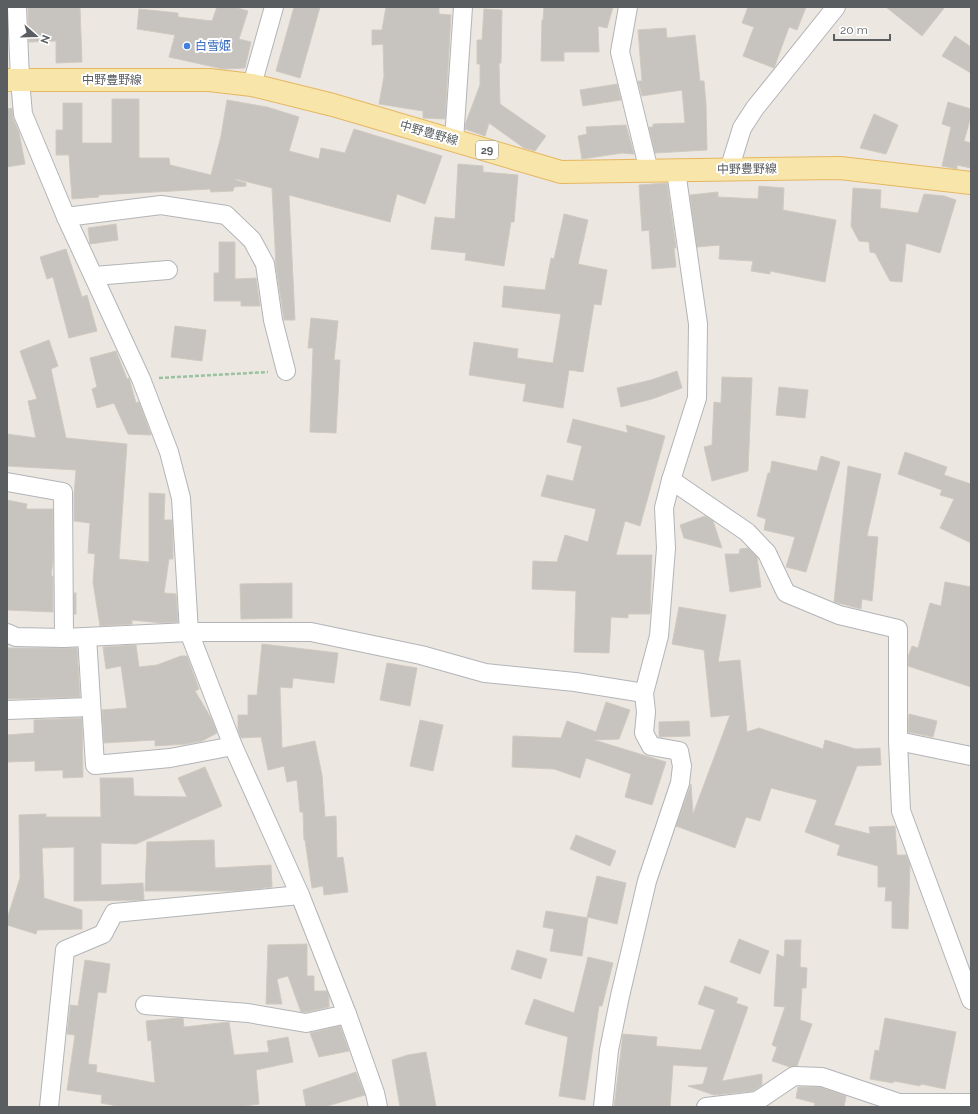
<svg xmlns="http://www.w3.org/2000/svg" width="978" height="1114" font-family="Raleway,'Noto Sans JP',sans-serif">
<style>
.building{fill:#c7c3be;stroke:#d0cac0}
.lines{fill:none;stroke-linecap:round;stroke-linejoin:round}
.minor-casing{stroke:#b2b4b8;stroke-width:20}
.primary-casing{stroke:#e6b660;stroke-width:24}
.path{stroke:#9ac2a2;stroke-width:2.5;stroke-dasharray:4 2;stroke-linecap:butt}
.minor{stroke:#fff;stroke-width:18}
.primary{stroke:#f8e5aa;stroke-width:22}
.shop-dot{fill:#3f7fe0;stroke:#fff;stroke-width:1.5}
.labels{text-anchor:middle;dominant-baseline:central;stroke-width:4;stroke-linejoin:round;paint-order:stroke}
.shield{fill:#fff;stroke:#8c8e90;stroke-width:1}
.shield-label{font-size:11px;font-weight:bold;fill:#5a5e61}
.shop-label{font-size:12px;fill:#366cbe;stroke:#fff;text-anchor:start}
.street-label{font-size:12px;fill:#5a5e61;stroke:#fff}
</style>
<rect width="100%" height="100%" fill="#ece8e1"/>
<!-- building -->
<g class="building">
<polygon points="28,7 80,7 82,62 56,63 56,41 29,42"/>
<polygon points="217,7 234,7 248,11 239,39 251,42 245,68 223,69 169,57 175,35 137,29 139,9 178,13 178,17 212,21"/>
<polygon points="294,7 320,7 300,78 276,71"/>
<polygon points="386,7 439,7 439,14 451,15 445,119 423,118 423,111 379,104 384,76 383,44 372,45 372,30 382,30"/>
<polygon points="544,7 613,7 607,28 598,26 599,52 564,52 564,61 541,61 542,20 543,20"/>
<polygon points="748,7 806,7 797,30 789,27 774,68 743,56 754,27 742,23"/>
<polygon points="886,7 945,7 922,36"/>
<polygon points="484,9 502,10 501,63 499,63 500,104 546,136 535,151 524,148 489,123 485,136 465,129 466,122 480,85 480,64 477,64 477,40 482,40"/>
<polygon points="666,28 667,38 695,35 700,81 704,81 706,104 707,150 655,153 649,127 653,127 653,124 685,123 682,90 642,96 638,81 642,81 638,30"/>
<polygon points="955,36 971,47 971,73 942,56"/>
<polygon points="617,84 621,100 583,106 580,90"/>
<polygon points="112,99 139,99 139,158 169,158 170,165 211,175 221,136 227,100 267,107 299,117 289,151 319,159 321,148 345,153 354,129 442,156 425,204 397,194 390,222 289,195 295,320 284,320 276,266 272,188 236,179 235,180 246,183 246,186 234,187 233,191 211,192 210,189 98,195 99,197 72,199 69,155 56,155 56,130 63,130 63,103 82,103 82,143 112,143"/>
<polygon points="948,102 971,109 971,116 964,141 971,143 971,168 957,165 957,169 942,166 951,127 942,124"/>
<polygon points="12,108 13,118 19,132 25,164 7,167 7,109"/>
<polygon points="874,114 898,125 886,154 860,148"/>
<polygon points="626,125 634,154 622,153 582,159 578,136 587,134 586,127"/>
<polygon points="458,164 483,166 483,172 518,175 514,222 511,222 504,266 465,260 466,253 431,249 435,217 455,219"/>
<polygon points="667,183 676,248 674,248 676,267 652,269 649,230 642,231 639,185"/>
<polygon points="759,186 784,188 783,210 836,220 825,282 770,271 770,274 751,271 753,261 719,259 720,245 697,247 690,195 718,192 718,197 758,199"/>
<polygon points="853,188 881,190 880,208 918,213 924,194 944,196 956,200 940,253 906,243 902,282 890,281 875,253 870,252 869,242 859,241 851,226"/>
<polygon points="564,214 588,220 578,264 607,270 601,305 594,304 583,372 569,370 563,408 523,401 526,384 469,375 474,342 518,349 517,358 553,363 561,314 502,307 504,286 545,290 551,258 554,259"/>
<polygon points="116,224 118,240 90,244 88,228"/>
<polygon points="219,242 235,242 235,279 256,278 260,306 241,306 241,301 214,301 214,273 219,273"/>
<polygon points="66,249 82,297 87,295 97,331 69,338 53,277 47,279 40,257"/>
<polygon points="311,318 338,321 334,360 340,360 336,433 310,432 313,348 308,348"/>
<polygon points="175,326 206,330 202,361 171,357"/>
<polygon points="49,340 58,366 51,369 66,438 127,444 119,559 149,562 149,493 165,494 164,520 172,520 173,544 173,559 169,559 164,593 176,594 178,622 162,623 132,620 132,624 100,626 93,582 95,554 88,553 90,523 74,521 74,495 76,470 7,466 7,434 36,438 28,401 37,399 20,351"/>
<polygon points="116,351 127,379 129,378 136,403 139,402 151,435 128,434 114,403 97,408 92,389 97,387 90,358"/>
<polygon points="677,371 682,388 652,399 621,407 617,388 651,380"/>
<polygon points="722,377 752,378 748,471 712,481 704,447 712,445 714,402 721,403"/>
<polygon points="779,387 808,390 805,418 776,415"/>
<polygon points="573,419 628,433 626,425 665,436 640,526 625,521 616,555 652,555 650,614 628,614 628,618 611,617 609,653 574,652 576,591 532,589 533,561 557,562 565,535 588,542 596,509 541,496 547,475 573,481 582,446 567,442"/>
<polygon points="905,452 947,467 944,475 971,484 971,543 940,528 954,499 940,495 942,490 898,474"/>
<polygon points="821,456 840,462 806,572 786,567 795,537 764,530 766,519 757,516 768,473 770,473 772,461 817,471"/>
<polygon points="848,466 881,474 867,536 878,537 872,601 862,599 861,609 834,602"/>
<polygon points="7,500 27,504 26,509 53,509 53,561 51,576 53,576 53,612 7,610"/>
<polygon points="705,516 713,521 722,548 684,538 680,525"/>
<polygon points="748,548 757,557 761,587 730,592 725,554 739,554 740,549"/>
<polygon points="945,582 971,587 971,687 908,666 908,657 912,646 918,648 930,603 941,606"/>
<polygon points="292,583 292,618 241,619 240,584"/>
<rect x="74" y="593" width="2" height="21"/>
<polygon points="679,607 726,615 718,662 740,660 747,732 759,728 823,749 825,740 856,749 880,748 881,765 857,766 834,825 870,834 869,827 895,826 897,855 906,855 910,865 908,929 892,928 892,901 885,901 886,887 878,887 878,866 837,855 840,845 805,832 817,800 771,788 760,821 746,817 735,848 676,826 691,784 693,814 730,715 711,717 704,650 672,644"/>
<polygon points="262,644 338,653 334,683 293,678 292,688 280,687 282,748 315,741 322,775 325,817 336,816 337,858 343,857 348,892 324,895 323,886 312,888 305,840 304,840 303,812 300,812 297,780 287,782 284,766 268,770 261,737 241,738 238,730 238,715 248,715 248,695 257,695"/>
<polygon points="136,645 139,667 157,665 181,656 187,656 199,689 195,691 211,718 217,733 202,741 186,744 155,746 155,740 104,743 102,710 127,708 121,666 106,669 103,647"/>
<polygon points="7,648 77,648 80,697 7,699"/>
<polygon points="387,663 417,668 410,706 380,700"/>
<polygon points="606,702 630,710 619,739 594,740 666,762 652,805 625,797 631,774 586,758 580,778 554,769 512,767 513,736 561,738 567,721 596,732"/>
<polygon points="909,714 937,721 933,737 908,732"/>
<polygon points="82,718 83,777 63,778 63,770 35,771 35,761 8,762 7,735 34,733 34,720"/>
<polygon points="420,720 443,725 433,771 410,766"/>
<polygon points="689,721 690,736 659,737 659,722"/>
<polygon points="205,767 222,806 136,844 101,843 101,885 143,883 144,900 74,901 74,847 42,848 44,898 82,910 82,929 37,930 36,934 7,925 7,919 20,878 19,815 46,814 46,817 101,817 100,778 133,778 134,796 187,797 178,778"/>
<polygon points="576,835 616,851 610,866 570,849"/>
<polygon points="214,840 215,868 271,865 272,887 237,891 145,891 147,842"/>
<polygon points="597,876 626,883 617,924 587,917"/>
<polygon points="546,911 588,918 582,956 550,951 554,929 543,927"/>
<polygon points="739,939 769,951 760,974 730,962"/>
<polygon points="785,940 801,940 800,967 807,968 806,988 802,988 800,1020 812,1024 797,1066 790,1067 772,1061 777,1047 772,1045 785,1007 774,1006 777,954 784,957"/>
<polygon points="307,944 307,976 314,976 314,991 327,991 329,997 329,1007 306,1012 301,1012 288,976 277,979 282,1004 266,1004 268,945"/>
<polygon points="517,950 547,959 541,979 511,969"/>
<polygon points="588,957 613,963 602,1006 599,1006 585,1100 559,1096 568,1037 525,1024 534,999 574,1013"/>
<polygon points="85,960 110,964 106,993 98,992 88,1064 97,1065 96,1072 155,1083 151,1040 148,1041 146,1021 178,1018 183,1018 184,1027 229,1022 234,1055 269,1052 267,1041 288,1037 293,1062 256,1070 259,1104 238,1107 123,1107 101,1103 102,1095 67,1090 75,1035 67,1034 70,1009 70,1005 78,1006"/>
<polygon points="705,986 738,998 736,1003 748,1007 722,1081 762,1074 762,1085 753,1091 714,1095 688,1086 703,1084 708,1067 673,1065 670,1107 614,1107 623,1034 657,1037 656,1046 701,1050 715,1010 698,1004"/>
<polygon points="885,1018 956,1032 945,1089 921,1084 920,1086 894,1081 893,1083 870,1079 875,1050 879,1051"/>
<polygon points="340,1026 349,1051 319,1057 310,1033"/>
<polygon points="426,1052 436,1107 400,1107 392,1060 408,1055"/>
<polygon points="356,1072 365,1095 324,1107 306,1107 303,1090"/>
<polygon points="798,1087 820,1087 846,1096 844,1107 814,1107 815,1103 796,1098"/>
</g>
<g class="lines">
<defs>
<g id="minor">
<polyline points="17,7 20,80 23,114 66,217 141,379 169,452 181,498 189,632 233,746 300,895 347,1014 375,1093 378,1107"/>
<polyline points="628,7 620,52 649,171"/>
<polyline points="252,85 274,7"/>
<polyline points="454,140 463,7"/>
<polyline points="729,170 742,128 755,108 836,7"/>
<polyline points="66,217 161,205 226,215 252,240 265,264 273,320 286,371"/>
<polyline points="94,276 168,270"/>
<polyline points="671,480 747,532 767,553 786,593 839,615 898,629 898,741 901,811 971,1000"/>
<polyline points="7,482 63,492 64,638"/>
<polyline points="7,633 16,637 64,638 189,632 311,632 421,655 485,673 575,682 644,693"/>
<polyline points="87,637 95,765 170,758 233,746"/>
<polyline points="7,710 90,707"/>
<polyline points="898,741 971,756"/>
<polyline points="145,1005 248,1013 306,1023 347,1014"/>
<polyline points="49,1107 65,950 103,934 114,913 300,895"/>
<polyline points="603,1107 609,1050 620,996 647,881 680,783 682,766 679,751 651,746 644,733 646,712 644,693 659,636 666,548 664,508 671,480 697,398 698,324 676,171"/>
<polyline points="706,1107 757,1101 794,1076 822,1077 899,1103 971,1103"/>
</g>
<polyline id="primary" points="7,80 209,80 252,85 333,105 561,172 840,168 971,183"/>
</defs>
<!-- minor casing -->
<use href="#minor" class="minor-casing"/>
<!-- primary casing -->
<use href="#primary" class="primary-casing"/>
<!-- path -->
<polyline class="path" points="159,378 268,372"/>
<!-- minor -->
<use href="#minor" class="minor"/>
<!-- primary -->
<use href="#primary" class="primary"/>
</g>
<!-- markers -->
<circle class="shop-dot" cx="187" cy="46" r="4"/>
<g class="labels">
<!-- shield labels -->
<rect class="shield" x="476" y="141" width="22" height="18" rx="3"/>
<g class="shield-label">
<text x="487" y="150">29</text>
</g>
<!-- shop labels -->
<g class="shop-label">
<text x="195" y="46">白雪姫</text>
</g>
<!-- street labels -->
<g class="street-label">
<text x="112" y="80">中野豊野線</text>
<text transform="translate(429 133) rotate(16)">中野豊野線</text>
<text transform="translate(747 169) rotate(-1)">中野豊野線</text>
</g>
</g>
<!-- border -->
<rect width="978" height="1114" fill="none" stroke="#5a5e61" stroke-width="16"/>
<!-- north arrow -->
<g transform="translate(36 36) rotate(110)" stroke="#ffffff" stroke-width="3" paint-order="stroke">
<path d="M0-3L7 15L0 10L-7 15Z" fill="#5a5e61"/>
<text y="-6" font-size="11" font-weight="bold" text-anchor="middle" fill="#5a5e61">N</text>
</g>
<!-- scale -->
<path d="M834 34v6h56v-6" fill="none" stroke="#5a5e61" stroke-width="2"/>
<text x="840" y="34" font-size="12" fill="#5a5e61" stroke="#ffffff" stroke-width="3" paint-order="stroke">20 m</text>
</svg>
